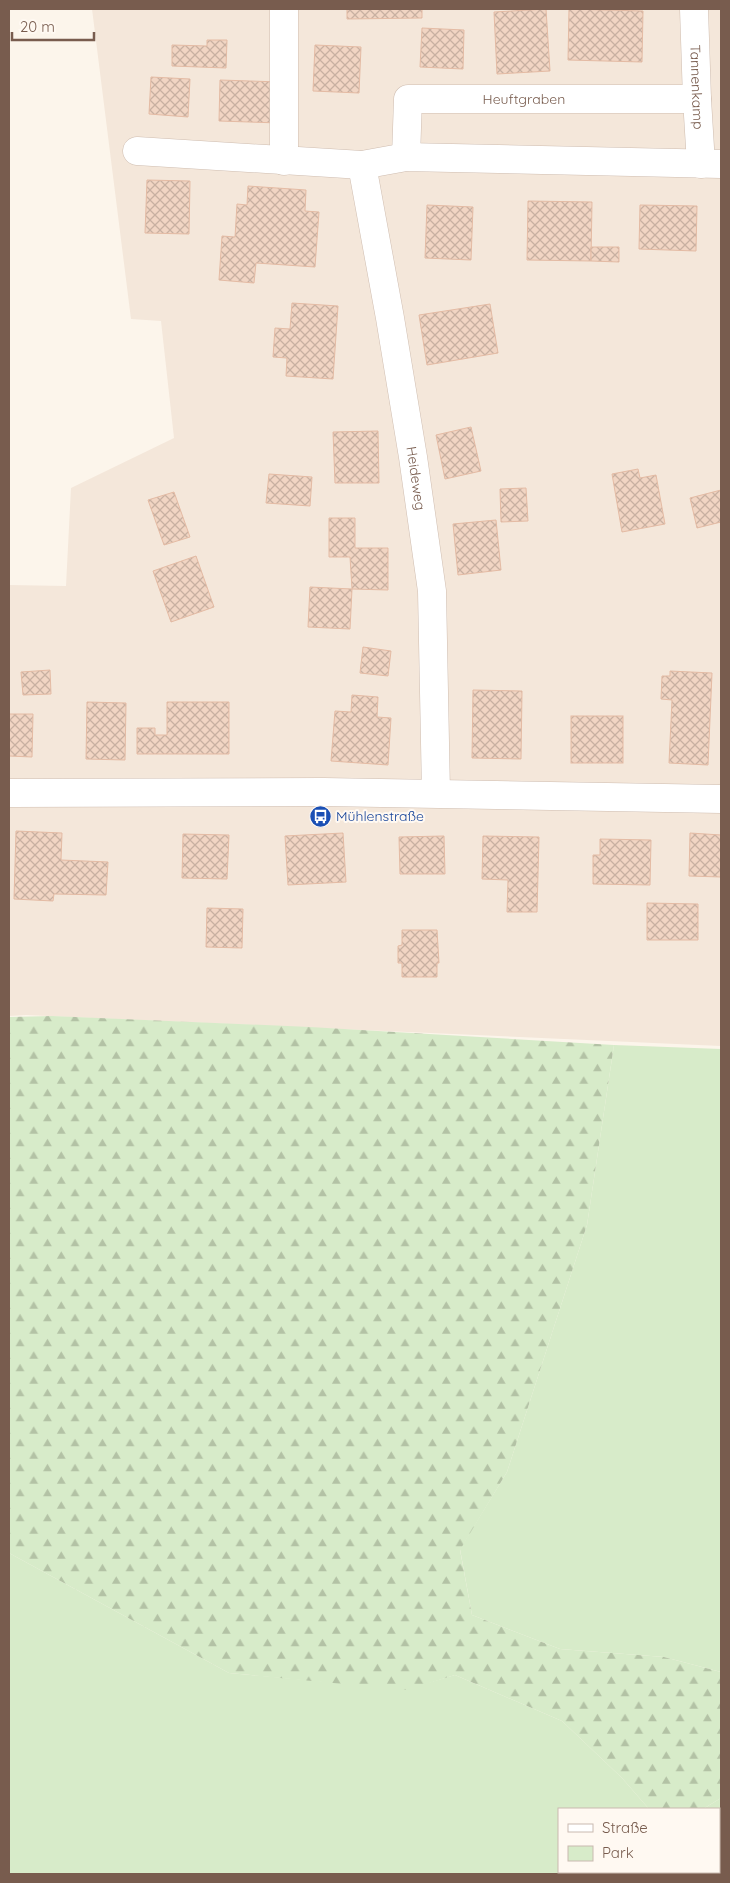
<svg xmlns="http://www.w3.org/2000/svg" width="730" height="1883" font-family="Quicksand,sans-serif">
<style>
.residential{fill:#f4e7da}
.green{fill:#d7ebc9}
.forest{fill:url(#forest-firs)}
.building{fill:url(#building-cross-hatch);stroke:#e4bba4}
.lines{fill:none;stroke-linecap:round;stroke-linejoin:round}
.minor-casing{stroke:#cfbdb0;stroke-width:29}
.minor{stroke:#fff;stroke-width:28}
.labels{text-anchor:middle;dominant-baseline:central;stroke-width:4;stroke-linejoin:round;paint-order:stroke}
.street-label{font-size:14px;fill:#785c4e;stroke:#fff9f2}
.transit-label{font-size:14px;fill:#164399;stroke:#fff9f2;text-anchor:start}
</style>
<defs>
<pattern id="forest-firs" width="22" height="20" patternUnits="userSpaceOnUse" patternTransform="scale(1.25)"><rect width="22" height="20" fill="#d7ebc9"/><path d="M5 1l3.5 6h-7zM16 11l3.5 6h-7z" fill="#b3c2a5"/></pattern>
<pattern id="building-cross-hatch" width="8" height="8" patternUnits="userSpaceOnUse" patternTransform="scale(1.25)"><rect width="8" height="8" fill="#f1d5c3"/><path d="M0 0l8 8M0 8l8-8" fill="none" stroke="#c8b0a1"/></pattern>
</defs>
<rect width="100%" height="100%" fill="#fcf5eb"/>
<!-- residential -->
<polygon class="residential" points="92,9 721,9 721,1046 26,1015 9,1016 9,585 66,586 71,488 174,438 161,321 131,319"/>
<!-- green -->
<g class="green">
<polygon points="614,1045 721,1049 721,1672 664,1657 560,1649 472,1615 460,1549 507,1472 587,1225"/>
<polygon points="9,1553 229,1673 407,1689 455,1675 562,1721 622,1778 649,1809 559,1809 559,1872 719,1872 719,1809 703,1809 721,1798 721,1874 9,1874"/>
</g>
<!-- forest -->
<polygon class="forest" points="52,1016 310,1027 614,1045 587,1225 507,1472 460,1550 472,1615 560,1649 664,1657 721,1672 721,1798 703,1809 649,1809 622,1778 562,1721 455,1675 407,1690 229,1673 9,1553 9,1017"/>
<!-- building -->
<g class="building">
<polygon points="347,9 422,9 422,18 347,19"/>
<polygon points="546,9 550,71 497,74 494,12"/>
<polygon points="569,9 643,11 642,62 568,60"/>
<polygon points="422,28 464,30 463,69 420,67"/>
<polygon points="207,40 227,40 226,68 172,66 172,45 207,46"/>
<polygon points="315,45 361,47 359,93 313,91"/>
<polygon points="151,77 190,79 188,117 149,114"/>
<polygon points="220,80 280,82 279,123 219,121"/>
<polygon points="147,180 190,181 189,234 145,233"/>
<polygon points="248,186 306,190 305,211 319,212 315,267 256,263 254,283 219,280 222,236 235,237 237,204 247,205"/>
<polygon points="528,201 592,202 591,261 527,260"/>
<polygon points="427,205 473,207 471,260 425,258"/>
<polygon points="640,205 697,206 696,251 639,249"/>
<polygon points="591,247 619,247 619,262 591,261"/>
<polygon points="292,303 338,306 333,379 286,376 287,358 273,357 275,328 290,329"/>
<polygon points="490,304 498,353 427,365 419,315"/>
<polygon points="471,427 481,471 445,479 436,435"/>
<polygon points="378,431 379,483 335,483 333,432"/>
<polygon points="638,469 640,478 656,475 665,524 622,532 612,474"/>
<polygon points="269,474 312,477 310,506 266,503"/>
<polygon points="526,488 528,521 501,522 500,489"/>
<polygon points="721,490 721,522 697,528 690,498"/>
<polygon points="174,492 190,537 164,545 148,500"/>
<polygon points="329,518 355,518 355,548 388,548 388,590 352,589 350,557 329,557"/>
<polygon points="496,520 501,570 458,575 453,524"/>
<polygon points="196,556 214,607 171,622 153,571"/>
<polygon points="310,587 352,589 350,629 308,627"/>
<polygon points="363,647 391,651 388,676 360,673"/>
<polygon points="50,670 51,694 23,695 21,672"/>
<polygon points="670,671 712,673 708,765 669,763 672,700 661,699 662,676 670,676"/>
<polygon points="473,690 522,691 521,759 472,758"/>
<polygon points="352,695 378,697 377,717 391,718 388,765 331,761 335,711 351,712"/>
<polygon points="87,702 126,703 125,760 86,759"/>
<polygon points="167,702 229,702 229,754 137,754 137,728 155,728 155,735 167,735"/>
<polygon points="9,714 33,714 32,757 9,756"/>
<rect x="571" y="716" width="52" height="47"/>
<polygon points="16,831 62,833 61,860 108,862 106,895 54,894 53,901 14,899"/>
<polygon points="343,833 346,882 288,885 285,836"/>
<polygon points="690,833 721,835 721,877 689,876"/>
<polygon points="183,834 229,835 227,879 182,878"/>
<polygon points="444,836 445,874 400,874 399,837"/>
<polygon points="483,836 539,837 537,912 507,912 508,880 482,879"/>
<polygon points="600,839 651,840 650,885 593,884 593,855 600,855"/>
<polygon points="647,903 698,904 698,940 647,940"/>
<polygon points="207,908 243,909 242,948 206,947"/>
<polygon points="402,930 437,930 439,963 437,963 437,977 402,977 402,963 398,963 398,946 402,945"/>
</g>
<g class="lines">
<defs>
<g id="minor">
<path id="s1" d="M 694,9 L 697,99 L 701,164"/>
<polyline points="137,151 362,165 406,157 721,164"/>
<path id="s2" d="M 406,157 L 408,99 L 697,99"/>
<polyline points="284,161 284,9"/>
<path id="s3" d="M 362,165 L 390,318 L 413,457 L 432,591 L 436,793"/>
<polyline points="9,793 324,792 721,799"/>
</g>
</defs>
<!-- minor casing -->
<use href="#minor" class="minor-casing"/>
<!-- minor -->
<use href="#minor" class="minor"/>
</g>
<!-- icons -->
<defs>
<symbol id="bus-disc" viewBox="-11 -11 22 22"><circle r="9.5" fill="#1a4fb4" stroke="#fff9f2"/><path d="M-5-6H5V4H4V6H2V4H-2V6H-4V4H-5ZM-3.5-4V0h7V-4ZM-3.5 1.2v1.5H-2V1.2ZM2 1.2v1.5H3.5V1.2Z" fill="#fff"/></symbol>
</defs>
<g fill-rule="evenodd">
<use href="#bus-disc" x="308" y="804" width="25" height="25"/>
</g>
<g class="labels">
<!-- street labels -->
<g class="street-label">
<text stroke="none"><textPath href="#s1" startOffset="78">Tannenkamp</textPath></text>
<text stroke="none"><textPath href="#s2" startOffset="174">Heuftgraben</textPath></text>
<text stroke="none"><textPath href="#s3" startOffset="318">Heideweg</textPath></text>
</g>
<!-- transit labels -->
<g class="transit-label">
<text x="336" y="816">Mühlenstraße</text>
</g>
</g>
<!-- border -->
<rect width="730" height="1883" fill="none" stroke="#785c4e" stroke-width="20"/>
<!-- legend -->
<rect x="558" y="1808" width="162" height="65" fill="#fff9f2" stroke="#c9bab0"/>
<rect x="568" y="1824" width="25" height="8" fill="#ffffff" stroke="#c9bab0"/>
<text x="602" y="1833" font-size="15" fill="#785c4e">Straße</text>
<rect x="568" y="1846" width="25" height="15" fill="#d7ebc9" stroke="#c9bab0"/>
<text x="602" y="1858" font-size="15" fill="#785c4e">Park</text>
<!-- scale -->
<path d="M12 32v8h82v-8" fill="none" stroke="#785c4e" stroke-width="2.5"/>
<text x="20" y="32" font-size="15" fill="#785c4e" stroke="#fff9f2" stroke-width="4" paint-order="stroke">20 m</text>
</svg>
